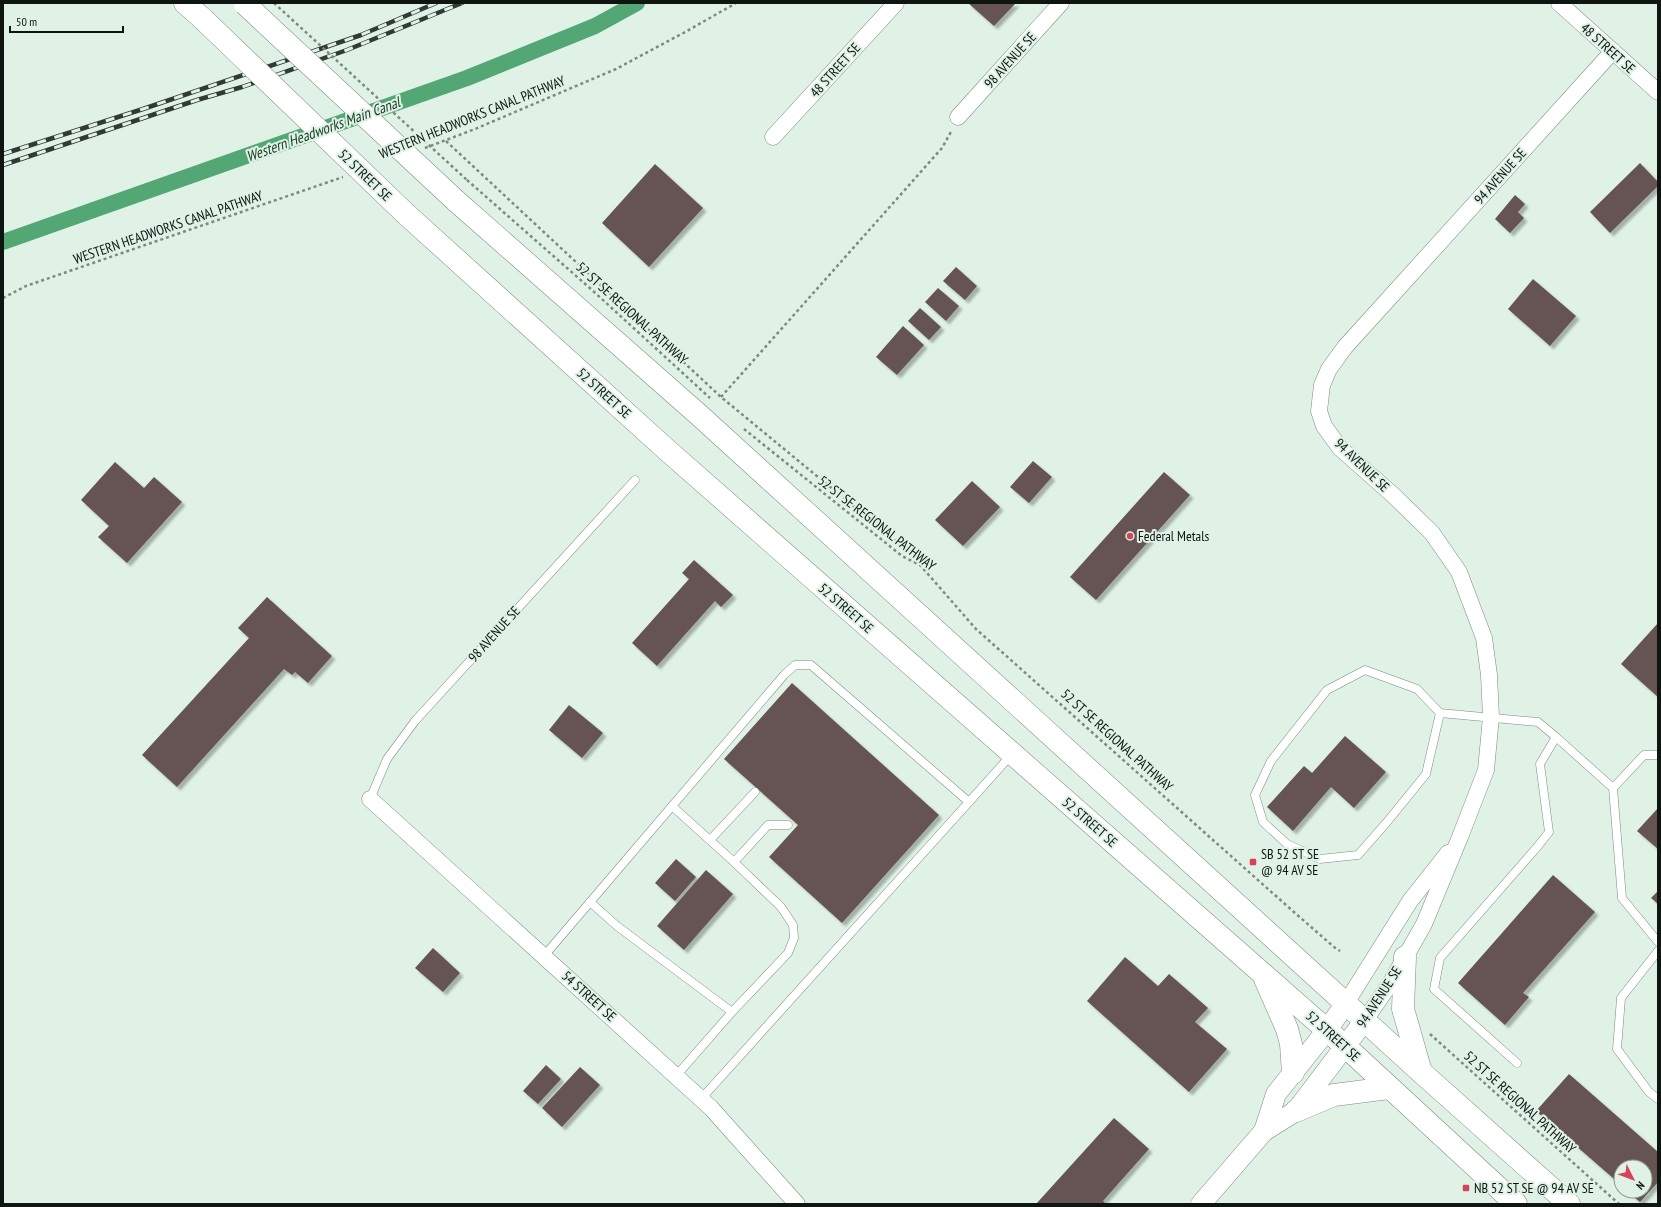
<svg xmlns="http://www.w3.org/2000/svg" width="1661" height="1207" font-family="'PT Sans Narrow',sans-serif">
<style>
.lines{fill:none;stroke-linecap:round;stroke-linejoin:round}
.canal{stroke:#52a774;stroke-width:16}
.building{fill:#665253;filter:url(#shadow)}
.service-casing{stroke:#7a8c80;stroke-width:9}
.minor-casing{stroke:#7a8c80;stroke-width:17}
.tertiary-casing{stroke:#7a8c80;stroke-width:21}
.secondary-casing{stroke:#7a8c80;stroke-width:23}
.path{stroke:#7d8a81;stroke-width:2.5;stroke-dasharray:3 3;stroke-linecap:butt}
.service{stroke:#fff;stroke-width:8}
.minor{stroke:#fff;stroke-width:16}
.tertiary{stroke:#fff;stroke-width:20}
.secondary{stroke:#fff;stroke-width:22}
.rail-casing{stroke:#323a35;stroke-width:4.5}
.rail{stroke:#dff2e5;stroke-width:3;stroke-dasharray:9;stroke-linecap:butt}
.secondary-bridge-casing{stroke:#7a8c80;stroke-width:23;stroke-linecap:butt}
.path-bridge{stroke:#7d8a81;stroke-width:2.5;stroke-dasharray:3 3;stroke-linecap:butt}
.secondary-bridge{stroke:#fff;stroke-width:22}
.poi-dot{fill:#d5445a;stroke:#dff2e5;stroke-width:1.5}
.labels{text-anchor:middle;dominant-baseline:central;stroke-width:4;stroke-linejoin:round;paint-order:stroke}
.street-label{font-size:14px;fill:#0f1511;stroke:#dff2e5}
.poi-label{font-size:14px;fill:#0f1511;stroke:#dff2e5;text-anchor:start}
.water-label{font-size:15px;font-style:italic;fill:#183c27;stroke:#dff2e5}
</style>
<defs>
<filter id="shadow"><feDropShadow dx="3.5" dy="3.5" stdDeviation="1" flood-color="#0004"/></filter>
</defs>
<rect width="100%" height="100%" fill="#dff2e5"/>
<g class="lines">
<!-- canal -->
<polyline class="canal" points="3,242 467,78 595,26 637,3"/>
</g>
<!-- building -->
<g class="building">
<polygon points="968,3 1016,3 994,26"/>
<polygon points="1640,163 1658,182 1658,186 1610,233 1590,212"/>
<polygon points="655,164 703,208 649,267 602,223"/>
<polygon points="1515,195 1525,204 1518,212 1524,218 1510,233 1495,219"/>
<polygon points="956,267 977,286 965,300 943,281"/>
<polygon points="1533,279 1576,316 1550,346 1508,309"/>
<polygon points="938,288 959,306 946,321 925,302"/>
<polygon points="920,308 941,327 929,340 908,321"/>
<polygon points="903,326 924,345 897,375 876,357"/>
<polygon points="1033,461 1052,477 1029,503 1010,487"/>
<polygon points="115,462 144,488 154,477 182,502 127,563 98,537 109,526 81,500"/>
<polygon points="1164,472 1190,495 1096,600 1070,577"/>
<polygon points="972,481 1000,507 963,546 935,520"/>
<polygon points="694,560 733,595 721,607 715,601 657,666 632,643 689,579 682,573"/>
<polygon points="267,597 332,656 308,683 295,672 292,675 284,669 177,787 142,755 249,638 238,628"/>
<polygon points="1658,623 1658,697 1621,664"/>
<polygon points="792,683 939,815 842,923 769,857 798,825 724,759"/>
<polygon points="569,705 603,733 582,758 549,730"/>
<polygon points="1345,736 1386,772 1354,808 1331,787 1293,831 1267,807 1304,766 1312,773"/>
<polygon points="1658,808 1658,849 1637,831"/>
<polygon points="676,859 696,877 675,901 655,883"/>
<polygon points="706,870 733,894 684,950 657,926"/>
<polygon points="1553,875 1595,912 1523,993 1529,997 1505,1025 1458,983"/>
<polygon points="1658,891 1658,904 1651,898"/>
<polygon points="433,948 460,973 443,992 415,968"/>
<polygon points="1125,957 1158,986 1169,974 1208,1008 1195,1022 1227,1049 1189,1092 1087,1001"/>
<polygon points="546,1065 561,1079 538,1104 523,1091"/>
<polygon points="580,1067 600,1085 562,1127 542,1108"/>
<polygon points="1569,1074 1658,1152 1658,1182 1640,1202 1627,1191 1645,1191 1645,1167 1621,1167 1621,1185 1536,1111"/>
<polygon points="1114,1118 1149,1149 1103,1201 1106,1204 1036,1204"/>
</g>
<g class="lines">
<defs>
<g id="service">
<polyline points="1440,713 1417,689 1365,670 1327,690 1271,761 1255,795 1263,822 1287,844 1320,859 1358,855 1387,822 1426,774 1440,713 1538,722 1556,737 1540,764 1549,832 1538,846 1440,958 1434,989 1517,1063"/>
<polyline points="1556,737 1613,788 1622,898 1658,942"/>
<polyline points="1613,788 1644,755 1658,755"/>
<polyline points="370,799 387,759 415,721 635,480"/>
<polyline points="672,806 734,862 781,907 793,925 794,938 788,953 732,1012 676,1076"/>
<polyline points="710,840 755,792"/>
<polyline points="734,862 768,825 788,825"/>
<polyline points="590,902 617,926 732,1012"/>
<polyline points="1658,951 1621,998 1617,1049 1649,1092 1658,1099"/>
<polyline points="544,956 784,675 795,665 811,665 969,802 1012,754"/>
<polyline points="701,1099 969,802"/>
</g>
<g id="minor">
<polyline points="1559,3 1658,92"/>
<polyline points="958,117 1061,3"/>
<polyline points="773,137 896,3"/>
<polyline points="370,799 711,1108 797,1204"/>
<polyline points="1346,1003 1410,901 1448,853"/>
<polyline points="1365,1020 1390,984 1424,924 1460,837 1486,770 1491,717 1489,675 1484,638 1459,572 1432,533 1393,495 1340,448 1324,426 1319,411 1322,385 1329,369 1345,347 1613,51"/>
</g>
<g id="tertiary">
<polyline points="1264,1131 1276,1094 1327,1030 1346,1003"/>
<polyline points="1201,1204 1264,1131 1296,1111 1365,1020"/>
</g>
<g id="secondary">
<polyline points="185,3 203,19"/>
<polyline points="455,200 699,415 1421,1072 1569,1204"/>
<polyline points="407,215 667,450 1346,1047 1516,1204"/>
<polyline points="1405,957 1403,1009 1421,1072"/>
<polyline points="1265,979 1287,1029 1291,1044 1293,1073"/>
<polyline points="1296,1111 1334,1095 1389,1088"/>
</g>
</defs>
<!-- service casing -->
<use href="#service" class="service-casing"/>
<!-- minor casing -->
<use href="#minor" class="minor-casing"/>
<!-- tertiary casing -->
<use href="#tertiary" class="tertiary-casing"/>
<!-- secondary casing -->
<use href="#secondary" class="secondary-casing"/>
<!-- path -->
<g class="path">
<polyline points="446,141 721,397 909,552 919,564"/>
<polyline points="425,148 475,129 616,69 687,31 736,3"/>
<polyline points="467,180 592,290 710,398"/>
<polyline points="3,298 26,286 343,177"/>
<polyline points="721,397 942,148 952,130"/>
<polyline points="744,429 902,556 920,565 976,629 1295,913 1334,947 1340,951"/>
<polyline points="1430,1034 1619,1204"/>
</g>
<!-- service -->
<use href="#service" class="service"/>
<!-- minor -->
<use href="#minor" class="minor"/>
<!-- tertiary -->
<use href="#tertiary" class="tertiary"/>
<!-- secondary -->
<use href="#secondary" class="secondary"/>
<defs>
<g id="rail">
<polyline points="3,154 143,109 361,35 436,3"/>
<polyline points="3,165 197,100 242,87 347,50 462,3"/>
</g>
</defs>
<!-- rail casing -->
<use href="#rail" class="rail-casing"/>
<!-- rail -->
<use href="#rail" class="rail"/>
<defs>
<g id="secondary-bridge">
<polyline points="245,4 455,200"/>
<polyline points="203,19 407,215"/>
</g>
</defs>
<!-- secondary-bridge casing -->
<use href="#secondary-bridge" class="secondary-bridge-casing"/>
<!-- path-bridge -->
<polyline class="path-bridge" points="274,3 467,180"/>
<!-- secondary-bridge -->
<use href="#secondary-bridge" class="secondary-bridge"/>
</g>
<!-- markers -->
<g class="poi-dot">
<circle cx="1130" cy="536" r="4"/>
<rect x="1249" y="858" width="8" height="8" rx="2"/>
<rect x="1462" y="1184" width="8" height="8" rx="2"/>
</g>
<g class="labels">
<!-- street labels -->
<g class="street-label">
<text transform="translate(1608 48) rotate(42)">48 STREET SE</text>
<text transform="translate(1010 60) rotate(-48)">98 AVENUE SE</text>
<text transform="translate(835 70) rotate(-48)">48 STREET SE</text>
<text transform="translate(472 117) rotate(-22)">WESTERN HEADWORKS CANAL PATHWAY</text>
<text transform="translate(365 175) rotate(44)">52 STREET SE</text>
<text transform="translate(1500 176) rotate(-48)">94 AVENUE SE</text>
<text transform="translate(168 227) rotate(-19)">WESTERN HEADWORKS CANAL PATHWAY</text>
<text transform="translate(632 313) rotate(42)">52 ST SE REGIONAL PATHWAY</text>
<text transform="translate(604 393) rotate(42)">52 STREET SE</text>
<text transform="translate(1362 465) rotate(44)">94 AVENUE SE</text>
<text transform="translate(877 523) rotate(38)">52 ST SE REGIONAL PATHWAY</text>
<text transform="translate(846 608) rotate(41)">52 STREET SE</text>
<text transform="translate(494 634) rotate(-48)">98 AVENUE SE</text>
<text transform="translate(1117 740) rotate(42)">52 ST SE REGIONAL PATHWAY</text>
<text transform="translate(1090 822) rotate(41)">52 STREET SE</text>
<text transform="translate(589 996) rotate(42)">54 STREET SE</text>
<text transform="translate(1379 997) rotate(-57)">94 AVENUE SE</text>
<text transform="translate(1333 1036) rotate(42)">52 STREET SE</text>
<text transform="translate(1520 1102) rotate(42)">52 ST SE REGIONAL PATHWAY</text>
</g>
<!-- poi labels -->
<g class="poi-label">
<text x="1138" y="536">Federal Metals</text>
<text x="1261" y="854">SB 52 ST SE<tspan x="1261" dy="16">@ 94 AV SE</tspan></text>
<text x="1474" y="1188">NB 52 ST SE @ 94 AV SE</text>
</g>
<!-- water labels -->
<g class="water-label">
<text transform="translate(323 129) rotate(-20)">Western Headworks Main Canal</text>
</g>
</g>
<!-- border -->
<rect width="1661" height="1207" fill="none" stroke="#0f1511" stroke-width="8"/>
<!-- north arrow -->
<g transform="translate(1633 1179) rotate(132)"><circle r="19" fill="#dff2e5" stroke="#8c9a90"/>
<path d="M0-3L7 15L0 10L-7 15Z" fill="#d5445a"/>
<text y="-6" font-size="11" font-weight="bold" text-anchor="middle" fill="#0f1511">N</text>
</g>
<!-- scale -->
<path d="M10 26v6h113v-6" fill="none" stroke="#0f1511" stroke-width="2"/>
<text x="16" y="26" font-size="12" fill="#0f1511" stroke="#dff2e5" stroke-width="3" paint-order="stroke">50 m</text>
</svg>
